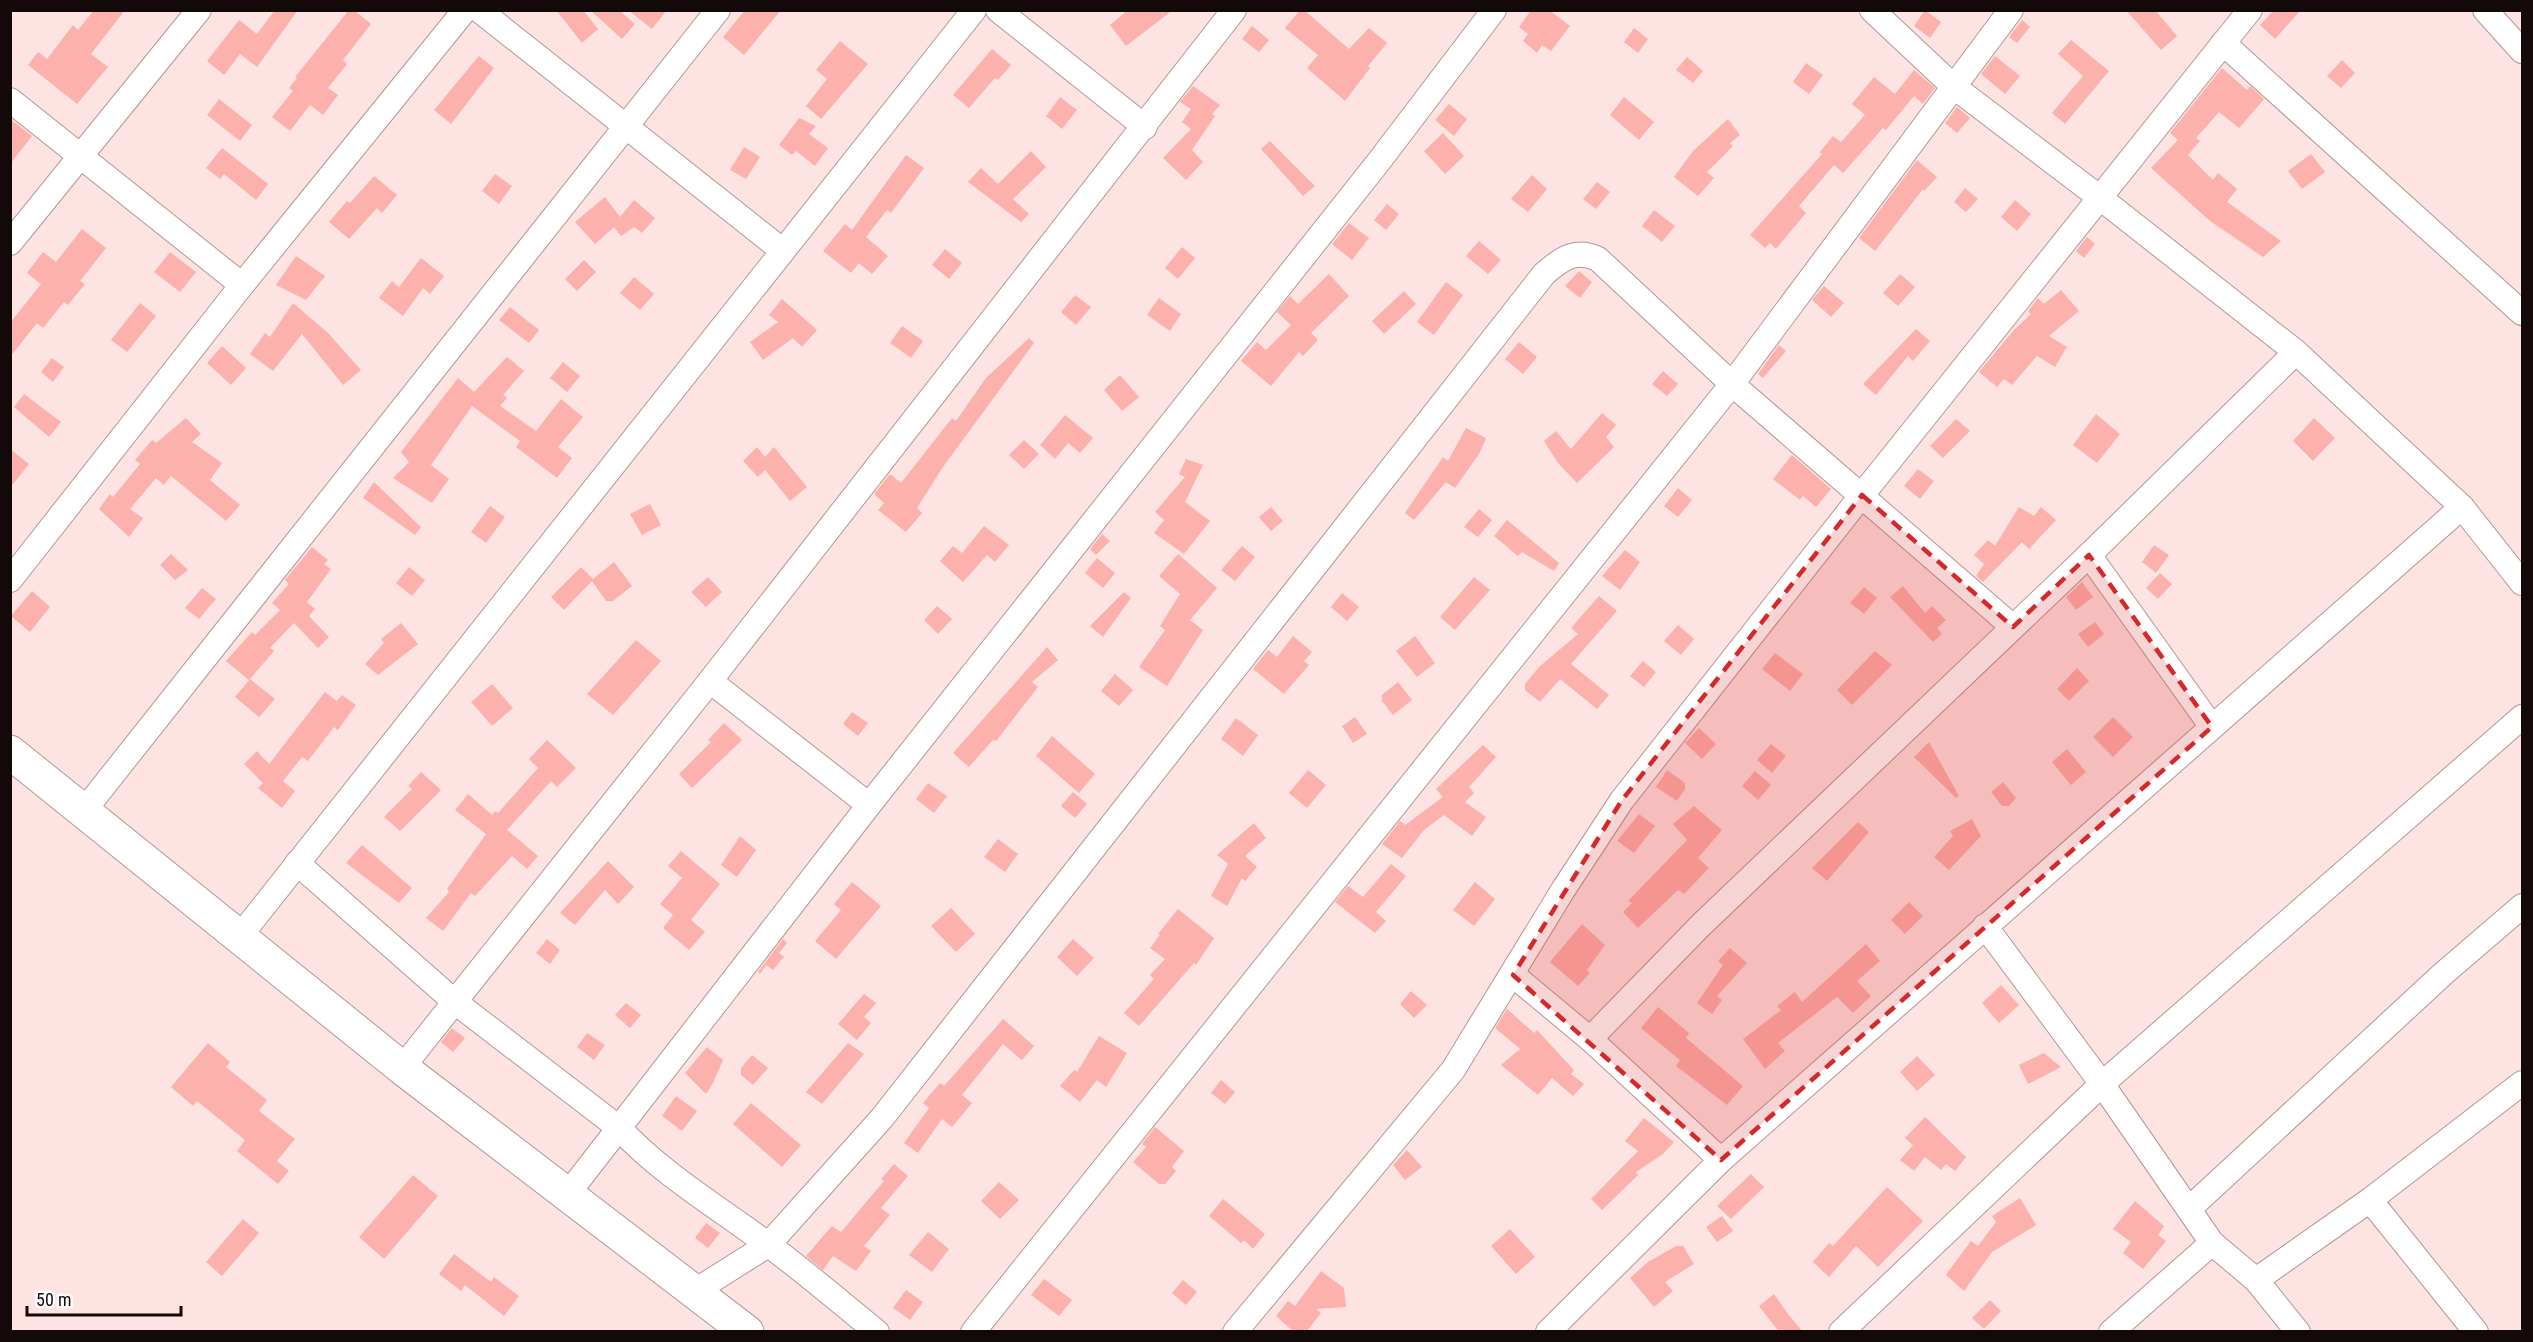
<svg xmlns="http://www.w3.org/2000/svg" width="2533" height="1342" font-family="'Roboto Condensed',sans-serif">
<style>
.building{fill:#fcb1ac}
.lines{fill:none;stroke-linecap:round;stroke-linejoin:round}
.street-casing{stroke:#b39694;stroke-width:26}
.secondary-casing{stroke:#b39694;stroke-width:35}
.street{stroke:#fff;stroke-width:24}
.secondary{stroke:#fff;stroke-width:33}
.marked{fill:#d62828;fill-opacity:0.2;stroke:#d62828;stroke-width:4.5;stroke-dasharray:12 8;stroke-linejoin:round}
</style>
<rect width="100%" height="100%" fill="#fde4e2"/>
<!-- building -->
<g class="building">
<polygon points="94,10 125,10 91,54 108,67 77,104 28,65 38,52 47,59 73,25 78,30"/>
<polygon points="275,10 298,10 257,67 240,54 224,75 207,61 239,20 257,34"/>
<polygon points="349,10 354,10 371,24 343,60 347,64 328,88 338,95 323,115 310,105 290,131 272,117 293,91 289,88 297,78 295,77"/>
<polygon points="556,10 583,10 598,29 582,43"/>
<polygon points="590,10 619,10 635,24 622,39"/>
<polygon points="628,10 667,10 652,29"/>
<polygon points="745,10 781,10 744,55 723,37"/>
<polygon points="1128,10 1173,10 1126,46 1110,25"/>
<polygon points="1300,10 1304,10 1349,49 1369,28 1387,43 1368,66 1370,68 1345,101 1307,68 1318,55 1285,28"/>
<polygon points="1531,10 1549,10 1570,26 1551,51 1542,45 1537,53 1523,41 1528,34 1519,27"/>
<polygon points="1925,10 1941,22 1930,38 1914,26"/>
<polygon points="2126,10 2155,10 2177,36 2161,50"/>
<polygon points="2274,10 2301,10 2275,39 2260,25"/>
<polygon points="2022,20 2030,27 2017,43 2009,37"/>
<polygon points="1252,26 1269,40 1259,52 1242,39"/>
<polygon points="1634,28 1648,39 1638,53 1624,42"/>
<polygon points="2071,40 2109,71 2065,124 2052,113 2083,76 2058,54"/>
<polygon points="840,41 868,64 821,119 806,106 827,79 816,70"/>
<polygon points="992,49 1011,65 998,80 995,78 969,108 953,95"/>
<polygon points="479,56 494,68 451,124 434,110"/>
<polygon points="1995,56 2020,76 2005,94 1981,74"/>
<polygon points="1687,57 1703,71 1693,83 1676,70"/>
<polygon points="2342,60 2355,73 2341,88 2327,76"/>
<polygon points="1806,63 1823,75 1809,94 1793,82"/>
<polygon points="2222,68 2247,90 2250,86 2264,99 2239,128 2219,112 2196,138 2200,141 2188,155 2213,180 2218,173 2237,189 2227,202 2281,241 2263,257 2210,221 2151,168 2178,140 2170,133"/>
<polygon points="1914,70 1935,88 1923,104 1914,96 1886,130 1883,128 1843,173 1834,165 1799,206 1806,213 1776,249 1770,243 1765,248 1750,235 1822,154 1820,152 1833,136 1841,142 1865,115 1852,104 1874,77 1895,94"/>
<polygon points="1193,86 1220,105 1212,114 1215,116 1192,150 1203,162 1186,180 1163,158 1191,129 1182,122 1191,109 1180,102"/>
<polygon points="1060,97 1077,110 1062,129 1046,116"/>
<polygon points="1624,97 1654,122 1639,140 1610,115"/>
<polygon points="219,99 252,125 240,141 207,115"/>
<polygon points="1449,104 1467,119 1454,136 1435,120"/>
<polygon points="1957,107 1970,118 1957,133 1945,123"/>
<polygon points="799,118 816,126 809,134 828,148 815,166 796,151 792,155 779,145"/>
<polygon points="10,119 32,136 10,164"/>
<polygon points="1728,119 1740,135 1730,143 1733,146 1707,172 1714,178 1698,196 1674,177 1693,151"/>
<polygon points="1443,133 1464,156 1445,174 1424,151"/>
<polygon points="1270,141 1315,186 1303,196 1261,149"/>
<polygon points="744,147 760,157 746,179 730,170"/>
<polygon points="222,148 268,184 256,200 224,174 220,179 206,168"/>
<polygon points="1031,151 1046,167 1013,199 1029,214 1021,222 968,182 981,168 998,184"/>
<polygon points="2311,154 2325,172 2302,189 2288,171"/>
<polygon points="906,155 924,168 891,213 887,210 866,237 888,256 872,274 859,263 851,273 823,251 845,224 852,230"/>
<polygon points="1917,160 1937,177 1924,191 1923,189 1875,251 1859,238"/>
<polygon points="495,174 512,186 499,204 482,191"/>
<polygon points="1532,175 1547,189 1528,212 1511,199"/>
<polygon points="374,176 397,195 382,213 377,208 349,239 329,222 347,201 350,203"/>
<polygon points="1597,182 1610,192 1596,209 1583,199"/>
<polygon points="1965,188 1978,199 1966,212 1954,202"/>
<polygon points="605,197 620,217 634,200 655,218 642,233 634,227 621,236 614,227 595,244 575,222"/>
<polygon points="2015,200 2031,214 2017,231 2001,217"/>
<polygon points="1387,204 1399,214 1386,230 1374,220"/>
<polygon points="1654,210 1675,226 1662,242 1642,226"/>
<polygon points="1349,223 1369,238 1352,260 1332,244"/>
<polygon points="82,229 106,248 80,281 85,284 68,305 64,302 43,328 37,323 10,357 10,323 41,284 27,273 43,252 56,262"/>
<polygon points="2087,237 2095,244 2084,258 2076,251"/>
<polygon points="1479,241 1501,260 1488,274 1466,256"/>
<polygon points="1182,247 1195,258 1178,279 1165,268"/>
<polygon points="945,249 962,263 949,279 932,265"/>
<polygon points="170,252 196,272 180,292 154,272"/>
<polygon points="296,256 325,276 306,300 276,285"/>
<polygon points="421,258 444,276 430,294 423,288 403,316 379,298 392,281 399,287"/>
<polygon points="584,260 596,272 577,291 565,279"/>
<polygon points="1579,271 1592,282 1580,298 1565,286"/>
<polygon points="1329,274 1349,296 1311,333 1318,340 1303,356 1299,352 1271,386 1241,361 1257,342 1266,350 1291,325 1277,312 1290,296 1298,304"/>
<polygon points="1900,274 1915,287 1898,306 1883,293"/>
<polygon points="634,277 654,294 640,310 620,293"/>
<polygon points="1446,282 1463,295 1434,335 1417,322"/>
<polygon points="1824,286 1844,303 1831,317 1812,300"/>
<polygon points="2061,290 2079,311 2049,336 2067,347 2055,367 2037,356 2012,385 2004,379 1997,387 1979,372 2014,330 2031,314 2028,311 2038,298 2044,304"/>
<polygon points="1404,291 1416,304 1384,334 1372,321"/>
<polygon points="1075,295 1091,307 1076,325 1061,312"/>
<polygon points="1159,298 1181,314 1170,331 1147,315"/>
<polygon points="782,299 817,330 802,347 793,338 763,360 750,342 778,322 769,315"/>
<polygon points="140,303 156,316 127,352 111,340"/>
<polygon points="293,303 328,333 361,370 343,385 302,334 273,371 250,354 265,333 270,337"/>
<polygon points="510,307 539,330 529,343 499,320"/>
<polygon points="902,326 923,341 911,358 890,343"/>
<polygon points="1916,329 1930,341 1913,361 1908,356 1876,395 1863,384"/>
<polygon points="1029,338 1034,343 943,467 917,508 922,513 906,532 878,510 884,503 874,494 890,474 901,483 952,418 956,421 986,378"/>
<polygon points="1519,342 1537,357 1523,374 1505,359"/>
<polygon points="1779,345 1786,351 1763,378 1758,374"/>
<polygon points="222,346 246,368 231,385 207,363"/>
<polygon points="507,357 524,371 503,395 507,398 500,406 536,431 561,399 583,417 558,447 572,458 557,478 516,447 520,441 472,406 431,465 449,479 432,503 393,478 409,462 401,452 458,378 474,392"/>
<polygon points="52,358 64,367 53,382 41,372"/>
<polygon points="563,362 580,376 567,392 550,378"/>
<polygon points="1663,371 1678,384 1667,396 1652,384"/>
<polygon points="1120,375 1139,397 1122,411 1104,390"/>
<polygon points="24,394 61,422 49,437 14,407"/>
<polygon points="1602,413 1616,425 1606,437 1614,447 1577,483 1558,463 1544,441 1556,431 1571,449"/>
<polygon points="2096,414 2120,434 2097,463 2073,445"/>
<polygon points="1065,415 1093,438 1080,453 1068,443 1055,459 1040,445"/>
<polygon points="186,418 201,434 192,442 222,463 210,480 240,505 226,521 171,476 164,485 156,478 130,509 143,518 129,537 99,509 110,494 113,497 140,464 135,460 152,440 156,443"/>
<polygon points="2314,418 2335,438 2313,461 2293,441"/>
<polygon points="1956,419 1970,431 1943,458 1930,446"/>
<polygon points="1466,428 1486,438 1479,454 1455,488 1446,482 1414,520 1405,513 1443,457 1448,461"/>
<polygon points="1024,440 1039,454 1024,469 1009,455"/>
<polygon points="757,447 765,457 774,447 807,487 790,501 765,470 758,477 743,461"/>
<polygon points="10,449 29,464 10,488"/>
<polygon points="1792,455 1831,489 1816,507 1803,496 1800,500 1773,479"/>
<polygon points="1186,459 1203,465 1185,502 1210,521 1184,554 1154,533 1164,520 1155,512 1185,477 1179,474"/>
<polygon points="1918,469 1934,481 1920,499 1904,486"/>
<polygon points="374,482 421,527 415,535 363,498"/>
<polygon points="1678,488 1692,500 1678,517 1664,506"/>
<polygon points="650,504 661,525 642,535 630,514"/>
<polygon points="490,506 505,517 486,543 471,532"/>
<polygon points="1271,507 1283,521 1271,531 1259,517"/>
<polygon points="2019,507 2034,516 2041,507 2056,520 2029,549 2022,542 1983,582 1976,576 1984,564 1974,555 1988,540 1995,546"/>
<polygon points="1479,509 1492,520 1478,537 1464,527"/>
<polygon points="1507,520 1559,563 1554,571 1522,552 1518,556 1494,536"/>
<polygon points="984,526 1009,545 995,562 987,555 963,582 940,561 953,546 962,553"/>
<polygon points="1102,534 1110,541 1096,555 1090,549"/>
<polygon points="2154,545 2169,555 2156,573 2142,562"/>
<polygon points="1242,546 1255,557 1235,581 1221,570"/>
<polygon points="312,547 328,560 324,564 331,569 307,602 315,609 309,616 329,637 318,648 294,623 270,648 274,651 249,680 226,661 252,632 255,635 280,610 272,603 289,584 285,580"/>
<polygon points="1625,550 1640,562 1620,590 1602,576"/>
<polygon points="171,554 188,570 175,580 160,565"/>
<polygon points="1178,554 1217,588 1190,620 1203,630 1167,686 1139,667 1165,630 1160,626 1180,594 1159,576"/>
<polygon points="1097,558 1115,573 1103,588 1085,573"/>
<polygon points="614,562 632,586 613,601 606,601 592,581 564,610 551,597 581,567 593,579"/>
<polygon points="409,567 425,580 412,596 396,583"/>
<polygon points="2160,573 2172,584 2158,599 2146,588"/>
<polygon points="708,577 722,592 706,607 691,592"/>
<polygon points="1474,577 1490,590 1455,630 1440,617"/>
<polygon points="2082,582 2093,597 2076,610 2066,597"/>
<polygon points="1903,586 1925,613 1932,606 1946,620 1937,628 1942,634 1933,642 1890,597"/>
<polygon points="1864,587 1877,598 1864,614 1850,603"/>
<polygon points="202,588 216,599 199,619 185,608"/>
<polygon points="32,591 50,607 30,632 11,616"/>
<polygon points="1124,592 1131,598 1103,637 1090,626"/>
<polygon points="1342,593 1359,607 1347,621 1331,607"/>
<polygon points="1599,596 1617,611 1571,664 1609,695 1597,709 1560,679 1540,702 1525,690 1525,684 1539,667 1578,634 1571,628"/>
<polygon points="937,606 952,619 938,634 924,620"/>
<polygon points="2095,622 2104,634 2088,647 2078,634"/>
<polygon points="401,623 418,644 378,675 365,664 384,643 381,639"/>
<polygon points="1678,625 1694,639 1681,655 1664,641"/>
<polygon points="1293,636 1312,652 1304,661 1309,665 1284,694 1253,669 1268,650 1277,657"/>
<polygon points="1415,636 1435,663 1417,677 1396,651"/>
<polygon points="636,640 661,661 613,715 587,694"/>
<polygon points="1047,647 1058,660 1032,682 1038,687 996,741 993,740 969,767 953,753"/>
<polygon points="1875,651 1892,665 1852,705 1837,690"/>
<polygon points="1775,653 1803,674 1790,691 1762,669"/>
<polygon points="1643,661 1656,672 1644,687 1630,676"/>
<polygon points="2077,668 2089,681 2069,701 2057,689"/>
<polygon points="1115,674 1133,690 1119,706 1101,691"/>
<polygon points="250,679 275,699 259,717 235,697"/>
<polygon points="1398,682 1412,700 1393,715 1382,701 1382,695"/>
<polygon points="492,684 513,708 492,726 471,702"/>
<polygon points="325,692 337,701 342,695 356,705 338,730 334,727 308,761 302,757 283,781 295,791 282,808 258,788 263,783 244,764 257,751 269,764"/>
<polygon points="852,712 868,723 858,736 843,724"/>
<polygon points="1355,717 1367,734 1353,743 1342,726"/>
<polygon points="2113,717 2133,737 2113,757 2093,737"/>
<polygon points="1236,718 1258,735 1243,756 1221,739"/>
<polygon points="724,723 742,740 692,788 679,774 711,742 708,740"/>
<polygon points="1699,728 1716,744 1702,759 1685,743"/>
<polygon points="1052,736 1095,774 1079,793 1036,756"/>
<polygon points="547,740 576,768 557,787 551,781 507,830 538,856 527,869 512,856 475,896 471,893 443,931 426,918 449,892 447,889 486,834 455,810 468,794 492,815 495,811 498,813 538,768 529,759"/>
<polygon points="1929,742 1959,796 1956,798 1914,757"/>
<polygon points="1771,744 1786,756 1772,773 1757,760"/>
<polygon points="1483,745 1496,757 1469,787 1474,793 1465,802 1486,817 1472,836 1444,815 1424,830 1402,858 1382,844 1400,821 1405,825 1443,797 1436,789"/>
<polygon points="2067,749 2086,772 2071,785 2052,762"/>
<polygon points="1308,770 1326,785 1307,808 1289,793"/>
<polygon points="1667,770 1685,783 1685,789 1677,801 1656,787"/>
<polygon points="1755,771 1771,785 1758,800 1742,786"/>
<polygon points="421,772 441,790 400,831 384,817 412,789 408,786"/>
<polygon points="2003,782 2016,798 2009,806 2002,806 1991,792"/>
<polygon points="928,783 947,796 934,813 916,799"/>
<polygon points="1073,792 1087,804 1075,818 1061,806"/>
<polygon points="1694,806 1722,830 1698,858 1709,868 1684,894 1678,890 1638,928 1623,912 1632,903 1628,901 1687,840 1673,824"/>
<polygon points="1639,814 1655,826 1634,853 1617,841"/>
<polygon points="1972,819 1981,836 1949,870 1934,857 1953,836 1950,831"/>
<polygon points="1858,822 1869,832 1827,881 1812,868"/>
<polygon points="1254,823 1266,838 1245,856 1257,867 1245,881 1242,878 1227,906 1211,896 1228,864 1217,855"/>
<polygon points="740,836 756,850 737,877 721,865"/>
<polygon points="998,839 1018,854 1005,872 984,857"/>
<polygon points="362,845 412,888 399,903 346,863"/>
<polygon points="681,851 720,884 691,920 705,932 689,950 663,928 673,915 660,904 682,878 668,866"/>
<polygon points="608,861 634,887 618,904 605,890 575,925 560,913"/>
<polygon points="1391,864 1406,876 1376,912 1386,921 1375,933 1335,902 1348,886 1363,897"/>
<polygon points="852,882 881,906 836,959 815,941 841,910 834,904"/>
<polygon points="1475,882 1495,899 1474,926 1453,910"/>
<polygon points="1909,902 1923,916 1905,934 1891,920"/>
<polygon points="951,908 975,934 956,952 931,926"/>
<polygon points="1178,909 1214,938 1196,965 1194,963 1139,1026 1124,1013 1154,979 1150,975 1165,959 1150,948 1160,935 1158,934"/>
<polygon points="1582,924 1605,945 1587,970 1590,973 1578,986 1550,962"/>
<polygon points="547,939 560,950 550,964 536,953"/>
<polygon points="783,939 787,943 779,953 784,957 773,970 766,965 760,974 758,972"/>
<polygon points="1073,939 1094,958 1077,976 1057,957"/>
<polygon points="1866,944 1880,961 1857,981 1871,996 1853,1013 1837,997 1778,1043 1785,1051 1765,1069 1743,1039 1781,1010 1777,1006 1795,992 1802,1002"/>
<polygon points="1730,948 1747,963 1717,996 1722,1000 1712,1014 1697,1003 1723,965 1718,961"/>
<polygon points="2001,985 2019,1005 1999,1023 1982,1003"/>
<polygon points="1411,991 1427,1005 1414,1018 1400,1004"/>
<polygon points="864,994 876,1003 864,1017 871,1023 857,1040 838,1024"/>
<polygon points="626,1003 641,1015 630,1028 615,1015"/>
<polygon points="1658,1007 1689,1033 1686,1038 1743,1086 1727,1105 1676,1066 1680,1060 1641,1028"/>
<polygon points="1507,1009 1534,1033 1537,1030 1574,1070 1571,1074 1584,1084 1573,1096 1552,1078 1538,1095 1501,1065 1520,1049 1495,1028"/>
<polygon points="1003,1019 1034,1046 1022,1060 1003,1044 962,1095 972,1103 952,1127 942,1119 918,1153 904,1143 929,1108 923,1103 940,1083 944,1086"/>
<polygon points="452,1028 465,1038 453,1052 441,1042"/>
<polygon points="587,1033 605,1045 594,1060 577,1047"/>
<polygon points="1099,1036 1127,1053 1106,1087 1097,1080 1080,1102 1060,1086 1074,1070 1077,1072"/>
<polygon points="208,1043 230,1062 226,1067 267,1100 259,1111 295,1139 277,1161 289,1171 278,1184 237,1151 245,1140 197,1101 193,1106 171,1087"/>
<polygon points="848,1043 864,1054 822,1104 806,1092"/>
<polygon points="707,1047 723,1060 712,1085 706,1094 685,1073"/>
<polygon points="2044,1053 2061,1067 2028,1084 2019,1065"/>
<polygon points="752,1055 768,1068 753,1085 741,1075 741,1068"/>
<polygon points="1917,1056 1935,1075 1917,1091 1900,1072"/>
<polygon points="1221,1080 1235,1092 1225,1104 1211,1093"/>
<polygon points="676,1096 697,1111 682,1131 662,1116"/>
<polygon points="751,1103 801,1145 782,1167 733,1124"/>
<polygon points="1925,1117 1966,1157 1955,1171 1946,1164 1941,1170 1925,1157 1914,1171 1900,1160 1913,1145 1905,1138"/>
<polygon points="1644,1118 1674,1142 1663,1154 1636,1172 1638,1175 1602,1210 1591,1199 1638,1151 1625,1141"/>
<polygon points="1155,1127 1184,1151 1172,1167 1176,1171 1165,1184 1159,1184 1133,1162 1146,1147 1142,1144"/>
<polygon points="1407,1150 1422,1167 1405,1180 1393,1165"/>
<polygon points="894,1164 908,1176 881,1208 890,1215 864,1246 871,1251 856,1271 833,1256 823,1270 806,1256 832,1226 841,1232 884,1181 881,1179"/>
<polygon points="1751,1174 1764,1187 1731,1219 1717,1206"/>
<polygon points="413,1175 438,1196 384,1259 359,1237"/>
<polygon points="999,1182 1019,1200 1000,1219 981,1201"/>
<polygon points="1887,1187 1923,1221 1878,1267 1856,1246 1829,1277 1813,1262 1829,1243 1833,1246"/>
<polygon points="2020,1198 2036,1225 1992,1252 1964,1291 1946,1275 1948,1272 1971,1241 1978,1246 1996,1222 1992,1216"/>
<polygon points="1223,1199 1265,1234 1253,1249 1244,1240 1241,1243 1209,1216"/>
<polygon points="2135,1201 2164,1226 2158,1235 2166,1241 2143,1269 2123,1253 2131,1242 2113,1229"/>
<polygon points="1722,1216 1733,1231 1717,1242 1706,1227"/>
<polygon points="243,1219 259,1233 222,1276 206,1262"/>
<polygon points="706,1223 720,1233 708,1248 695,1238"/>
<polygon points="1510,1229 1535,1257 1516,1274 1491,1246"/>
<polygon points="928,1232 949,1249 932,1272 909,1255"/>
<polygon points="1676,1246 1683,1246 1694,1264 1665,1282 1673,1291 1654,1307 1630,1278 1648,1262"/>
<polygon points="454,1254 491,1282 494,1277 519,1296 504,1316 465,1285 461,1291 439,1274"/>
<polygon points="1321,1271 1344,1288 1346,1307 1316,1309 1321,1313 1306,1332 1294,1332 1276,1316 1288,1301 1295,1306"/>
<polygon points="1044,1279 1072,1300 1059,1316 1031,1295"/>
<polygon points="1183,1280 1197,1292 1186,1305 1172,1293"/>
<polygon points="906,1290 923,1302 910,1320 893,1308"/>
<polygon points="1774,1294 1788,1314 1803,1332 1779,1332 1759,1306"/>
<polygon points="1990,1300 2001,1311 1984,1329 1972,1318"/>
</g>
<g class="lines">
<defs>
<g id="street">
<polyline points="479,10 783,251"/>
<polyline points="998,10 1145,127"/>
<polyline points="1872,10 1953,86 2099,197 2296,352 2462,507 2522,583"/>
<polyline points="2485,10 2522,51"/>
<polyline points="2223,43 2522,313"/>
<polyline points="10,100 242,285"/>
<polyline points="10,243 199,10"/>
<polyline points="2089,555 2212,727"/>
<polyline points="10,580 242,285 465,10"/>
<polyline points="710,681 869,805"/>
<polyline points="83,812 718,10"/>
<path d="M 297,863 L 455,1002 L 619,1128 C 662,1174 716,1206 766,1243 C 804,1271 840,1302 877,1332"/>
<polyline points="1985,926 2102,1084 2212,1243 2256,1280 2298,1332"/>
<polyline points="240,936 974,10"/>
<polyline points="1513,975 1590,1039 1721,1160"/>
<polyline points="1590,1039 1701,925 2089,555 2296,352"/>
<polyline points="402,1068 710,681 1234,10"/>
<polyline points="567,1195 869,805 1380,160 1494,10"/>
<polyline points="2370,1200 2476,1332"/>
<polyline points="2190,1208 2444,973 2522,906"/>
<polyline points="2256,1280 2370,1200 2522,1083"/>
<path d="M 695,1291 L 768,1245 L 882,1118 L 1544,274 C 1561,259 1576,248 1598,259 L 1732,384 L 2013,627"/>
<polyline points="973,1332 1732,384 2011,10"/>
<polyline points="1235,1332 1453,1070 1563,890 1622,800 1862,495 2250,10"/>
<polyline points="1548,1332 1721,1160 2462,507"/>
<polyline points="1841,1332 2102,1084 2522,717"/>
<polyline points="2111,1332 2212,1243"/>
</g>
<polyline id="secondary" points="10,752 402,1068 747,1332"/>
</defs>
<!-- street casing -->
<use href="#street" class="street-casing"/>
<!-- secondary casing -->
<use href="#secondary" class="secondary-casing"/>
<!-- street -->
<use href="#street" class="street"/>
<!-- secondary -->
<use href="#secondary" class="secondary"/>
</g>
<!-- marked area -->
<path class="marked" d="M 1862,495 L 2013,627 L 2089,555 L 2212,727 L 1721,1160 L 1513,975 L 1622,800 Z"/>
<!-- border -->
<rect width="2533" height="1342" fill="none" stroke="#120908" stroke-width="24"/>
<!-- scale -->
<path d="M27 1306v9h154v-9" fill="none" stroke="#120908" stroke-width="3"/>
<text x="36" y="1306" font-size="18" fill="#120908" stroke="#ffffff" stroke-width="4.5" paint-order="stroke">50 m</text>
</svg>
